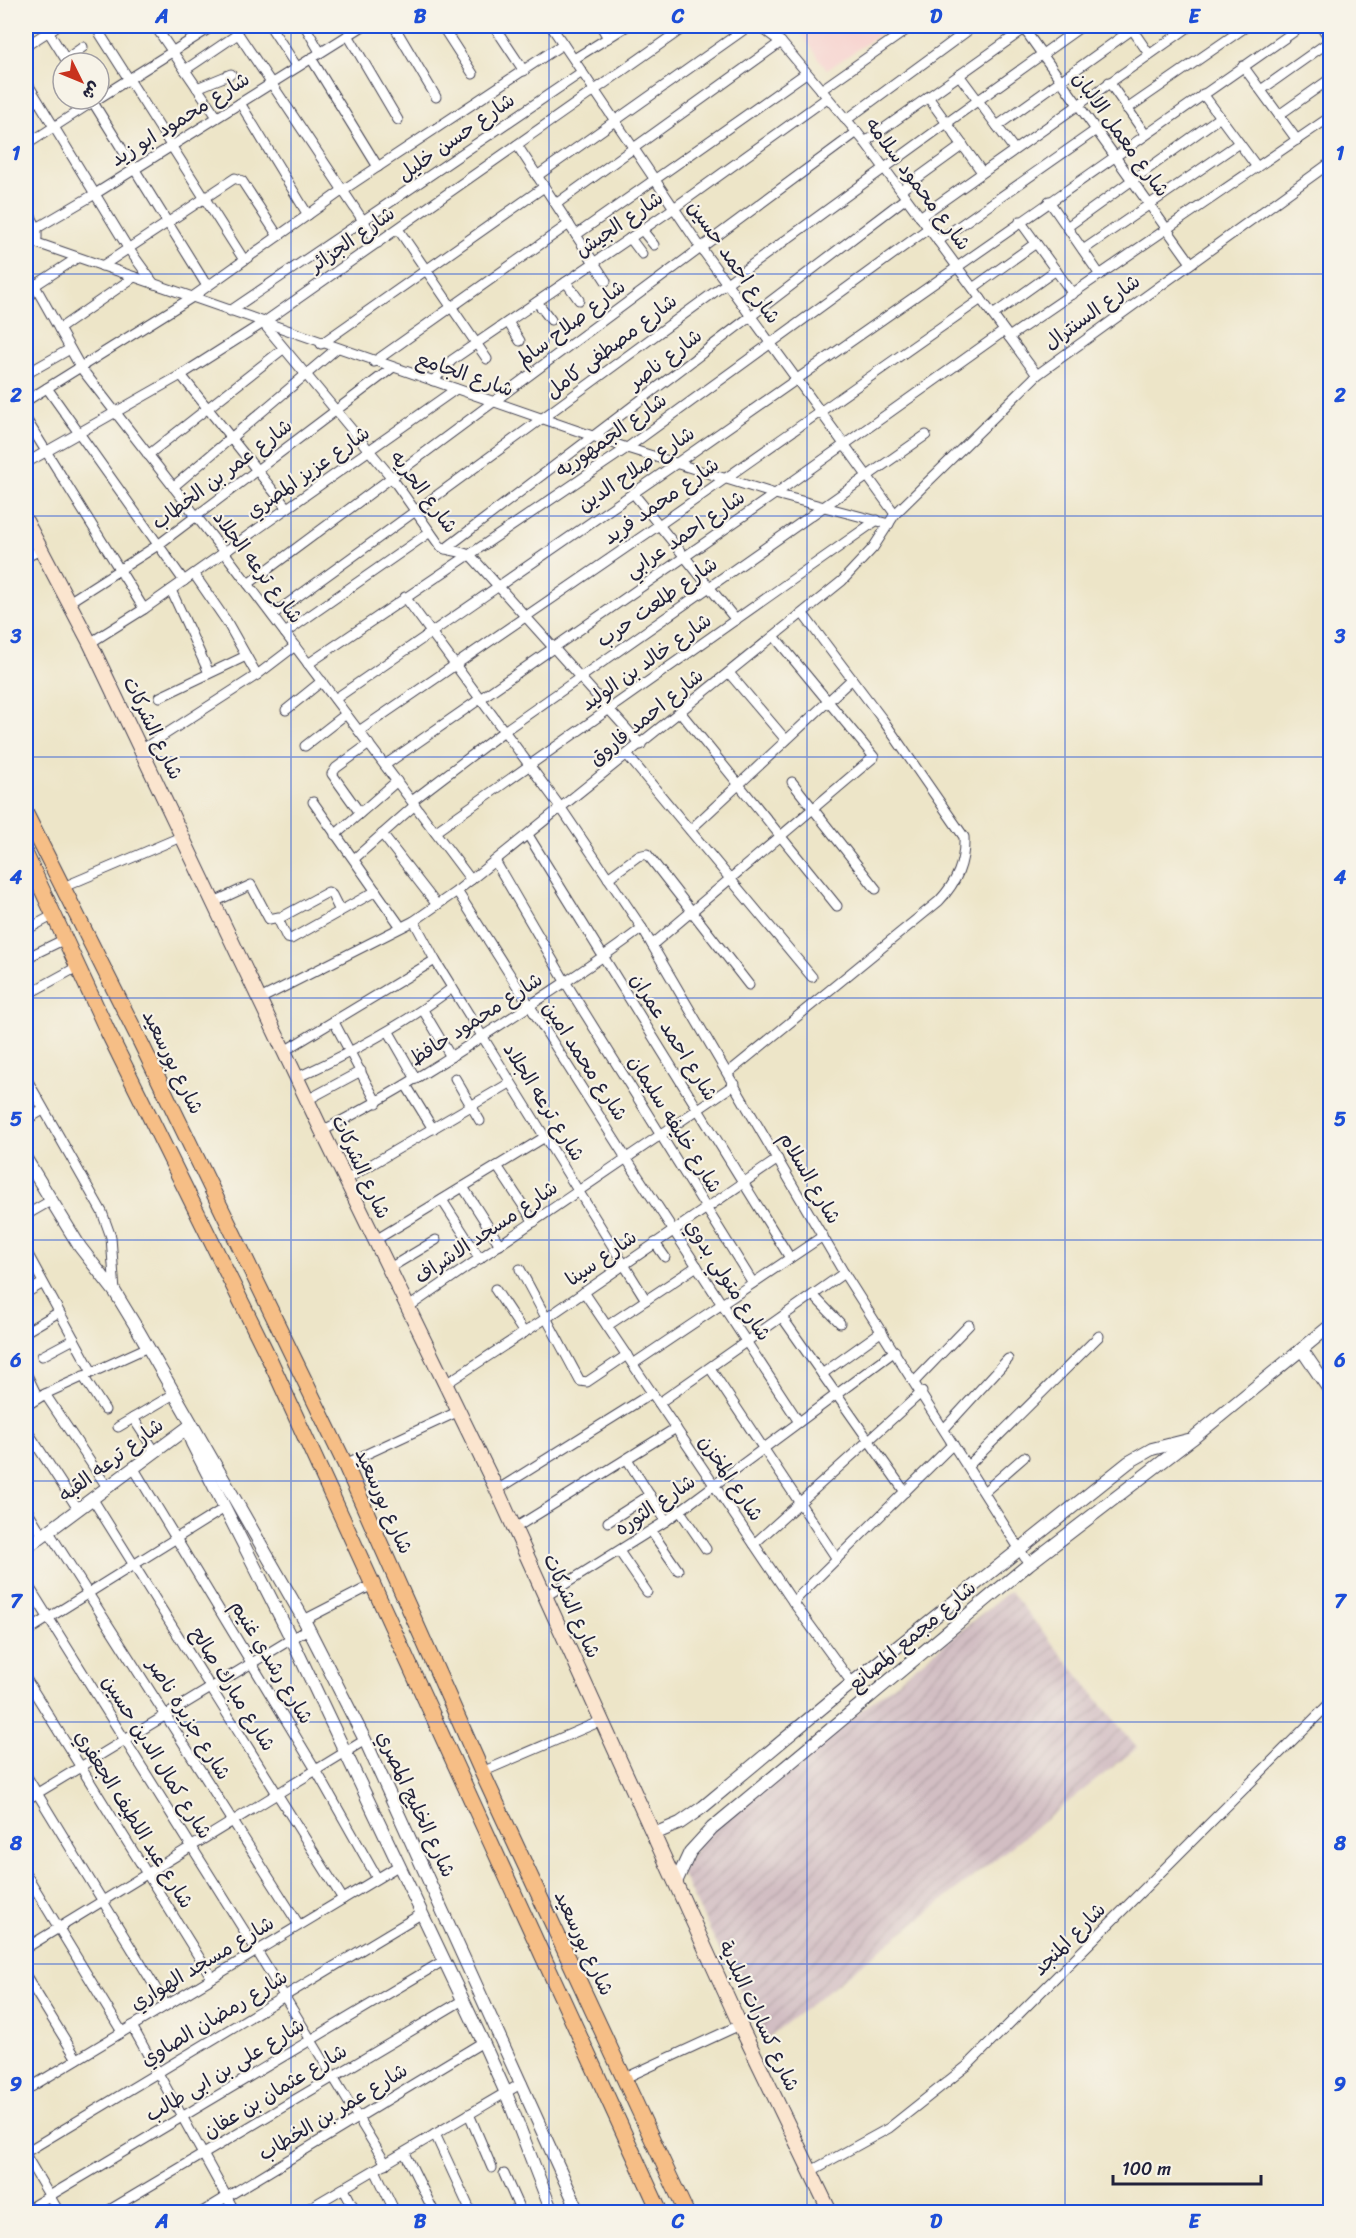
<svg xmlns="http://www.w3.org/2000/svg" width="1356" height="2238" font-family="Sriracha,'Playpen Sans Arabic',sans-serif">
<style>
.built{fill:#f7d0cd}
.industrial{fill:url(#industrial-furrows)}
.lines{fill:none;stroke-linecap:round;stroke-linejoin:round}
.minor-casing{stroke:#403f50;stroke-width:11}
.tertiary-casing{stroke:#403f50;stroke-width:14}
.secondary-casing{stroke:#403f50;stroke-width:16}
.primary-casing{stroke:#403f50;stroke-width:17}
.minor{stroke:#fff;stroke-width:9}
.tertiary{stroke:#fff;stroke-width:12}
.secondary{stroke:#fbe5cf;stroke-width:14}
.primary{stroke:#f6be86;stroke-width:15}
.grid{fill:none;stroke:#1d4ed8;stroke-width:1.5;stroke-opacity:0.55}
.labels{text-anchor:middle;dominant-baseline:central;stroke-width:4.5;stroke-linejoin:round;paint-order:stroke}
.street-label{font-size:20px;fill:#22223b;stroke:#f7f3e8}
.neatline{fill:none;stroke:#1d4ed8;stroke-width:2}
.grid-label{font-size:20px;text-anchor:middle;font-weight:bold;fill:#1d4ed8}
</style>
<defs>
<pattern id="industrial-furrows" width="10" height="10" patternUnits="userSpaceOnUse" patternTransform="scale(1.5)"><rect width="10" height="10" fill="#d2bec3"/><path d="M-1 1l2-2M0 10L10 0M9 11l2-2" fill="none" stroke="#b4a3a8"/></pattern>
</defs>
<rect width="100%" height="100%" fill="#f7f3e8"/>
<filter id="ink" filterUnits="userSpaceOnUse"><feTurbulence type="fractalNoise" baseFrequency=".0167" numOctaves="2"/><feDisplacementMap in="SourceGraphic" scale="12" xChannelSelector="R" yChannelSelector="G"/><feConvolveMatrix kernelMatrix="1 2 1 2 8 2 1 2 1" color-interpolation-filters="sRGB"/></filter>
<filter id="wash" filterUnits="userSpaceOnUse"><feTurbulence type="fractalNoise" baseFrequency=".008" numOctaves="4" result="noise"/><feDisplacementMap in="SourceGraphic" scale="24" xChannelSelector="R" yChannelSelector="G"/><feGaussianBlur stdDeviation="1.35" result="paint"/><feColorMatrix in="noise" values="0 0 0 0 0 0 0 0 0 0 0 0 0 0 0 0 0 1.4 0 .05"/><feComposite in="paint" operator="in"/></filter>
<g filter="url(#wash)">
<rect width="100%" height="100%" fill="#ede5c8"/>
<!-- built -->
<polygon class="built" points="796,26 892,26 827,70"/>
<!-- industrial -->
<polygon class="industrial" points="1010,1591 1137,1748 765,2040 681,1873 702,1838"/>
</g>
<g filter="url(#ink)">
<g class="lines">
<defs>
<g id="minor">
<polyline points="45,26 68,63"/>
<polyline points="95,26 244,260"/>
<polyline points="155,26 217,117"/>
<polyline points="233,26 378,243"/>
<polyline points="270,26 297,67"/>
<polyline points="305,26 320,52"/>
<polyline points="394,26 436,97"/>
<polyline points="442,26 473,74"/>
<polyline points="494,26 524,71"/>
<polyline points="551,26 701,248 895,514"/>
<polyline points="601,26 608,38"/>
<polyline points="759,26 781,42 865,142 1037,375"/>
<polyline points="1022,26 1191,263"/>
<polyline points="1130,26 1149,54"/>
<polyline points="1321,26 1330,39"/>
<polyline points="348,35 398,120"/>
<polyline points="26,46 57,26"/>
<polyline points="311,58 378,167"/>
<polyline points="66,59 83,47"/>
<polyline points="574,59 627,26"/>
<polyline points="1243,66 1297,140"/>
<polyline points="185,70 238,34"/>
<polyline points="959,75 1014,149"/>
<polyline points="26,81 128,248 154,284"/>
<polyline points="1109,82 1145,134"/>
<polyline points="197,88 231,74"/>
<polyline points="821,90 912,26"/>
<polyline points="1261,90 1330,41"/>
<polyline points="1203,94 1257,167"/>
<polyline points="928,97 982,172"/>
<polyline points="99,98 213,26"/>
<polyline points="91,99 207,286"/>
<polyline points="240,103 308,215"/>
<polyline points="1127,109 1247,26"/>
<polyline points="1279,115 1330,79"/>
<polyline points="846,120 974,26"/>
<polyline points="997,126 1137,26"/>
<polyline points="865,142 1027,27"/>
<polyline points="26,145 97,99"/>
<polyline points="517,145 606,281"/>
<polyline points="537,176 749,26"/>
<polyline points="901,190 963,145"/>
<polyline points="1049,201 1100,275"/>
<polyline points="556,204 781,42"/>
<polyline points="26,207 37,228"/>
<polyline points="920,217 1190,26"/>
<polyline points="1020,221 1073,294"/>
<polyline points="1067,227 1220,117"/>
<polyline points="398,229 487,359"/>
<polyline points="642,230 654,245"/>
<polyline points="576,235 806,73"/>
<polyline points="630,238 642,254"/>
<polyline points="938,241 1096,130"/>
<polyline points="34,242 627,448 775,494 889,524"/>
<polyline points="26,247 37,238 37,228 95,194 363,26"/>
<polyline points="1083,250 1239,143"/>
<polyline points="102,266 235,178 242,181 278,236"/>
<polyline points="26,270 81,368 224,552 471,880"/>
<polyline points="566,282 579,300"/>
<polyline points="34,286 77,258"/>
<polyline points="973,288 1036,243"/>
<polyline points="537,302 551,320"/>
<polyline points="230,311 582,72"/>
<polyline points="993,315 1056,270"/>
<polyline points="508,322 520,341"/>
<path d="M 263,323 L 392,478 L 440,546 C 450,553 461,549 472,557 L 641,745"/>
<polyline points="59,329 134,277"/>
<polyline points="1009,337 1330,117"/>
<polyline points="321,344 544,187"/>
<polyline points="374,362 569,224"/>
<polyline points="26,374 70,349"/>
<polyline points="181,375 287,508"/>
<polyline points="433,381 452,360 674,208 827,98"/>
<polyline points="47,388 184,581"/>
<polyline points="26,401 191,298 343,190 563,44"/>
<polyline points="26,419 144,609"/>
<polyline points="148,455 283,349"/>
<polyline points="26,463 181,375 263,323 686,26"/>
<polyline points="173,487 336,349"/>
<polyline points="633,493 736,620"/>
<polyline points="445,549 906,198"/>
<polyline points="26,557 41,550"/>
<polyline points="194,574 227,622 257,675"/>
<polyline points="248,584 857,132"/>
<polyline points="171,590 209,673"/>
<polyline points="405,597 561,808 642,928 844,1273 1029,1564"/>
<polyline points="69,602 158,545 392,368"/>
<path d="M 272,615 C 543,420 810,219 1082,26"/>
<polyline points="285,633 430,532"/>
<polyline points="90,643 144,609 456,389"/>
<polyline points="308,664 627,448 929,228"/>
<polyline points="729,673 786,740"/>
<polyline points="160,697 246,656"/>
<polyline points="335,699 677,463 1302,26"/>
<polyline points="286,710 322,681"/>
<polyline points="681,713 837,906"/>
<polyline points="359,731 659,525 981,299"/>
<polyline points="305,746 346,714"/>
<polyline points="141,750 257,675 295,646"/>
<polyline points="628,756 812,977"/>
<polyline points="385,765 775,494 1004,331"/>
<polyline points="792,782 876,889"/>
<polyline points="412,801 504,731 926,435"/>
<polyline points="313,802 401,927"/>
<polyline points="360,813 332,774 336,768 369,744"/>
<polyline points="690,830 852,679"/>
<polyline points="435,832 877,520"/>
<polyline points="382,834 437,905"/>
<polyline points="335,835 397,781"/>
<polyline points="528,835 790,1258"/>
<polyline points="354,859 415,805"/>
<polyline points="495,861 566,983 753,1283"/>
<polyline points="608,878 638,856 647,854 749,985"/>
<polyline points="61,888 183,836"/>
<polyline points="457,891 626,1158 799,1422"/>
<polyline points="214,902 251,885 269,919 279,917"/>
<polyline points="340,911 332,895 328,892 278,919 287,938 291,939 376,891"/>
<polyline points="414,921 435,960 646,1300"/>
<polyline points="26,930 54,915"/>
<polyline points="652,945 874,757 774,636"/>
<polyline points="26,958 65,939"/>
<polyline points="26,995 79,966"/>
<polyline points="260,999 414,921 457,891 842,581 873,548 895,514 1037,375 1330,163"/>
<polyline points="423,1010 451,1057"/>
<polyline points="334,1022 377,1103"/>
<polyline points="389,1032 416,1079"/>
<polyline points="286,1050 435,960"/>
<path d="M 728,1073 L 939,901 C 957,882 965,863 964,837 L 883,720 L 803,614"/>
<path d="M 298,1077 C 353,1052 404,1025 452,988"/>
<polyline points="26,1078 102,1212 111,1237 115,1292"/>
<polyline points="455,1078 480,1121"/>
<polyline points="406,1085 433,1129"/>
<polyline points="309,1099 361,1071"/>
<polyline points="26,1120 43,1110"/>
<path d="M 322,1131 C 393,1095 459,1052 526,1008 C 565,982 605,957 642,928"/>
<polyline points="497,1166 534,1222"/>
<polyline points="345,1180 510,1083"/>
<polyline points="463,1187 500,1245"/>
<polyline points="442,1200 480,1259"/>
<polyline points="26,1215 52,1200"/>
<polyline points="374,1241 545,1137"/>
<polyline points="655,1243 665,1257"/>
<polyline points="26,1251 92,1372"/>
<polyline points="388,1269 436,1240"/>
<polyline points="520,1269 580,1381 587,1382 627,1355"/>
<polyline points="495,1289 524,1333"/>
<polyline points="584,1292 793,1602 852,1683"/>
<polyline points="26,1293 43,1283"/>
<polyline points="813,1295 840,1323"/>
<polyline points="407,1308 735,1084"/>
<polyline points="782,1317 905,1492"/>
<polyline points="607,1326 697,1266"/>
<polyline points="27,1331 59,1312"/>
<polyline points="42,1356 74,1339"/>
<polyline points="633,1364 823,1236"/>
<polyline points="710,1368 837,1559"/>
<polyline points="26,1373 38,1398"/>
<polyline points="822,1374 882,1331"/>
<polyline points="83,1376 105,1410"/>
<polyline points="915,1381 969,1325"/>
<polyline points="444,1385 548,1317 778,1159"/>
<polyline points="45,1394 107,1487"/>
<polyline points="659,1403 844,1273"/>
<polyline points="26,1406 45,1394 148,1347"/>
<polyline points="133,1418 154,1450"/>
<polyline points="118,1427 174,1394"/>
<polyline points="26,1429 78,1509"/>
<polyline points="944,1429 1008,1359"/>
<polyline points="627,1459 666,1521"/>
<polyline points="345,1464 457,1412"/>
<polyline points="968,1466 1099,1336"/>
<polyline points="133,1467 316,1770 377,1878"/>
<polyline points="497,1490 652,1393"/>
<polyline points="984,1492 1024,1457"/>
<polyline points="92,1498 343,1899"/>
<polyline points="26,1508 43,1536"/>
<polyline points="680,1511 706,1549"/>
<polyline points="608,1522 650,1495"/>
<polyline points="515,1528 676,1428"/>
<polyline points="651,1531 678,1570"/>
<polyline points="49,1532 299,1925"/>
<polyline points="754,1544 922,1392"/>
<polyline points="619,1551 647,1592"/>
<polyline points="26,1582 257,1951 386,2164"/>
<polyline points="546,1596 666,1521 895,1351"/>
<polyline points="793,1602 953,1444"/>
<polyline points="304,1620 374,1584"/>
<polyline points="26,1632 223,1509"/>
<polyline points="26,1679 212,1978"/>
<polyline points="482,1772 601,1721"/>
<polyline points="26,1775 166,2005"/>
<polyline points="26,1800 308,1629"/>
<polyline points="26,1874 122,2032"/>
<polyline points="26,1948 365,1740"/>
<polyline points="26,1976 77,2059"/>
<polyline points="132,2026 235,2212"/>
<polyline points="26,2074 33,2086"/>
<polyline points="623,2079 740,2025"/>
<polyline points="26,2090 398,1866"/>
<polyline points="469,2114 492,2168"/>
<polyline points="435,2134 471,2212"/>
<polyline points="26,2152 421,1914"/>
<polyline points="405,2153 434,2212"/>
<polyline points="26,2156 59,2212"/>
<polyline points="375,2170 395,2212"/>
<polyline points="811,2171 889,2128 967,2066 1330,1703"/>
<polyline points="504,2174 521,2212"/>
<polyline points="344,2189 356,2212"/>
<polyline points="26,2210 443,1961"/>
<polyline points="106,2212 463,2000"/>
<polyline points="202,2212 483,2042"/>
<polyline points="303,2212 522,2083"/>
</g>
<g id="tertiary">
<polyline points="26,1159 80,1247 115,1292 138,1330 304,1620 365,1740 579,2212"/>
<polyline points="1302,1350 1330,1391"/>
<polyline points="191,1425 189,1435 192,1443 292,1640 483,2042 506,2093 552,2212"/>
<polyline points="26,1548 191,1425"/>
<polyline points="654,1834 680,1823 703,1807 852,1683 1129,1462 1152,1449 1188,1440"/>
<polyline points="676,1882 690,1852 712,1828 1029,1564 1192,1439 1330,1326"/>
</g>
<polyline id="secondary" points="26,521 90,643 322,1131 497,1490 740,2025 830,2212"/>
<g id="primary">
<polyline points="26,814 140,1041 345,1464 482,1772 686,2212"/>
<polyline points="26,855 107,1030 269,1358 660,2212"/>
</g>
</defs>
<!-- minor casing -->
<use href="#minor" class="minor-casing"/>
<!-- tertiary casing -->
<use href="#tertiary" class="tertiary-casing"/>
<!-- secondary casing -->
<use href="#secondary" class="secondary-casing"/>
<!-- primary casing -->
<use href="#primary" class="primary-casing"/>
<!-- minor -->
<use href="#minor" class="minor"/>
<!-- tertiary -->
<use href="#tertiary" class="tertiary"/>
<!-- secondary -->
<use href="#secondary" class="secondary"/>
<!-- primary -->
<use href="#primary" class="primary"/>
</g>
</g>
<!-- grid -->
<path class="grid" d="M 291,26 L 291,2212M 549,26 L 549,2212M 807,26 L 807,2212M 1065,26 L 1065,2212M 26,274 L 1330,274M 26,516 L 1330,516M 26,757 L 1330,757M 26,998 L 1330,998M 26,1240 L 1330,1240M 26,1481 L 1330,1481M 26,1722 L 1330,1722M 26,1964 L 1330,1964"/>
<g class="labels">
<!-- street labels -->
<g class="street-label">
<text transform="translate(180 119) rotate(-32)">شارع محمود ابو زيد</text>
<text transform="translate(1121 134) rotate(54)">شارع معمل الالبان</text>
<text transform="translate(456 137) rotate(-35)">شارع حسن خليل</text>
<text transform="translate(918 184) rotate(53)">شارع محمود سلامه</text>
<text transform="translate(619 224) rotate(-34)">شارع الجيش</text>
<text transform="translate(352 239) rotate(-35)">شارع الجزائر</text>
<text transform="translate(734 262) rotate(55)">شارع احمد حسين</text>
<text transform="translate(1092 312) rotate(-36)">شارع السنترال</text>
<text transform="translate(571 323) rotate(-37)">شارع صلاح سالم</text>
<text transform="translate(611 346) rotate(-37)">شارع مصطفى كامل</text>
<text transform="translate(665 359) rotate(-37)">شارع ناصر</text>
<text transform="translate(465 374) rotate(19)">شارع الجامع</text>
<text transform="translate(611 435) rotate(-35)">شارع الجمهوريه</text>
<text transform="translate(636 469) rotate(-34)">شارع صلاح الدين</text>
<text transform="translate(308 472) rotate(-35)">شارع عزيز المصري</text>
<text transform="translate(222 474) rotate(-37)">شارع عمر بن الخطاب</text>
<text transform="translate(424 492) rotate(53)">شارع الحريه</text>
<text transform="translate(661 501) rotate(-35)">شارع محمد فريد</text>
<text transform="translate(685 534) rotate(-34)">شارع احمد عرابي</text>
<text transform="translate(258 567) rotate(53)">شارع ترعه الجلاد</text>
<text transform="translate(657 602) rotate(-35)">شارع طلعت حرب</text>
<text transform="translate(646 662) rotate(-35)">شارع خالد بن الوليد</text>
<text transform="translate(646 717) rotate(-39)">شارع احمد فاروق</text>
<text transform="translate(153 728) rotate(64)">شارع الشركات</text>
<text transform="translate(476 1019) rotate(-33)">شارع محمود حافظ</text>
<text transform="translate(674 1037) rotate(58)">شارع احمد عمران</text>
<text transform="translate(585 1061) rotate(57)">شارع محمد امين</text>
<text transform="translate(173 1062) rotate(64)">شارع بورسعيد</text>
<text transform="translate(544 1102) rotate(58)">شارع ترعه الجلاد</text>
<text transform="translate(675 1124) rotate(58)">شارع خليفه سليمان</text>
<text transform="translate(361 1167) rotate(65)">شارع الشركات</text>
<text transform="translate(810 1178) rotate(60)">شارع السلام</text>
<text transform="translate(486 1232) rotate(-34)">شارع مسجد الاشراف</text>
<text transform="translate(601 1258) rotate(-35)">شارع سينا</text>
<text transform="translate(728 1280) rotate(57)">شارع متولي بدوي</text>
<text transform="translate(111 1460) rotate(-37)">شارع ترعه القبه</text>
<text transform="translate(731 1478) rotate(56)">شارع المخزن</text>
<text transform="translate(384 1501) rotate(66)">شارع بورسعيد</text>
<text transform="translate(655 1505) rotate(-34)">شارع الثوره</text>
<text transform="translate(572 1606) rotate(66)">شارع الشركات</text>
<text transform="translate(912 1636) rotate(-40)">شارع مجمع المصانع</text>
<text transform="translate(272 1662) rotate(59)">شارع رشدي غنيم</text>
<text transform="translate(233 1689) rotate(58)">شارع مبارك صالح</text>
<text transform="translate(189 1719) rotate(58)">شارع جزيره ناصر</text>
<text transform="translate(157 1757) rotate(58)">شارع كمال الدين حسين</text>
<text transform="translate(416 1804) rotate(65)">شارع الخليج المصري</text>
<text transform="translate(134 1819) rotate(58)">شارع عبد اللطيف الجعفري</text>
<text transform="translate(1069 1939) rotate(-45)">شارع المنجد</text>
<text transform="translate(584 1943) rotate(65)">شارع بورسعيد</text>
<text transform="translate(202 1963) rotate(-31)">شارع مسجد الهواري</text>
<text transform="translate(759 2016) rotate(65)">شارع كسارات البلدية</text>
<text transform="translate(214 2018) rotate(-31)">شارع رمضان الصاوي</text>
<text transform="translate(225 2070) rotate(-31)">شارع على بن ابى طالب</text>
<text transform="translate(275 2091) rotate(-31)">شارع عثمان بن عفان</text>
<text transform="translate(333 2112) rotate(-31)">شارع عمر بن الخطاب</text>
</g>
</g>
<!-- margin -->
<rect width="1356" height="2238" fill="none" stroke="#f7f3e8" stroke-width="66"/>
<!-- north arrow -->
<g transform="translate(81 81) rotate(133)"><circle r="28" fill="#f7f3e8" stroke="#a29fa3" stroke-width="1.5"/>
<path d="M0-4.5L10 22L0 15L-10 22Z" fill="#c8321e"/>
<text y="-9" font-size="16" font-weight="bold" text-anchor="middle" fill="#22223b">ش</text>
</g>
<!-- scale -->
<path d="M1113 2175v9h148v-9" fill="none" stroke="#22223b" stroke-width="3"/>
<text x="1122" y="2175" font-size="18" fill="#22223b" stroke="#f7f3e8" stroke-width="4.5" paint-order="stroke">100 m</text>
<rect x="33" y="33" width="1290" height="2172" class="neatline"/>
<g class="grid-label">
<text x="162" y="23">A</text>
<text x="420" y="23">B</text>
<text x="678" y="23">C</text>
<text x="936" y="23">D</text>
<text x="1194" y="23">E</text>
<text x="16" y="160">1</text>
<text x="1340" y="160">1</text>
<text x="16" y="402">2</text>
<text x="1340" y="402">2</text>
<text x="16" y="643">3</text>
<text x="1340" y="643">3</text>
<text x="16" y="884">4</text>
<text x="1340" y="884">4</text>
<text x="16" y="1126">5</text>
<text x="1340" y="1126">5</text>
<text x="16" y="1367">6</text>
<text x="1340" y="1367">6</text>
<text x="16" y="1608">7</text>
<text x="1340" y="1608">7</text>
<text x="16" y="1850">8</text>
<text x="1340" y="1850">8</text>
<text x="16" y="2091">9</text>
<text x="1340" y="2091">9</text>
<text x="162" y="2228">A</text>
<text x="420" y="2228">B</text>
<text x="678" y="2228">C</text>
<text x="936" y="2228">D</text>
<text x="1194" y="2228">E</text>
</g>
</svg>
